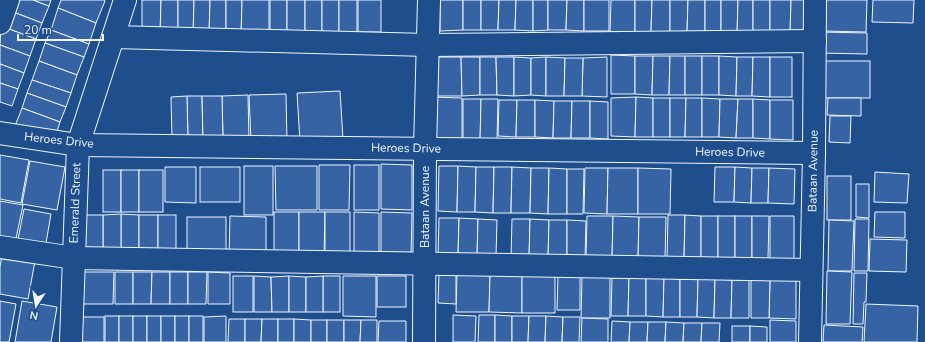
<svg xmlns="http://www.w3.org/2000/svg" width="925" height="342" font-family="'Nunito Sans',sans-serif">
<style>
.building{fill:#3563a3;stroke:#f2f6ff}
.lines{fill:none;stroke-linecap:round;stroke-linejoin:round}
.minor-casing{stroke:#f2f6ff;stroke-width:24}
.minor{stroke:#1f4e8c;stroke-width:22}
.labels{text-anchor:middle;dominant-baseline:central;stroke-width:3;stroke-linejoin:round;paint-order:stroke}
.street-label{font-size:12px;fill:#f2f6ff;stroke:#1f4e8c}
</style>
<rect width="100%" height="100%" fill="#1f4e8c"/>
<!-- building -->
<g class="building">
<polygon points="11,0 33,0 49,6 42,23 8,10"/>
<polygon points="33,0 51,0 49,6"/>
<polygon points="61,0 104,0 105,1 96,23 58,8"/>
<polygon points="142,0 161,0 160,37 142,37"/>
<polygon points="161,0 178,0 178,37 160,37"/>
<polygon points="178,0 194,0 193,38 178,37"/>
<polygon points="194,0 210,0 209,37 193,38"/>
<polygon points="210,0 226,0 226,38 209,37"/>
<polygon points="226,0 242,0 241,38 226,38"/>
<polygon points="242,0 269,0 269,38 241,38"/>
<rect x="270" y="0" width="17" height="33"/>
<rect x="287" y="0" width="18" height="33"/>
<rect x="305" y="0" width="17" height="33"/>
<rect x="322" y="0" width="17" height="33"/>
<rect x="339" y="0" width="18" height="33"/>
<rect x="358" y="0" width="23" height="32"/>
<polygon points="440,0 463,0 463,30 440,31"/>
<rect x="463" y="0" width="18" height="30"/>
<polygon points="481,0 499,0 498,30 481,30"/>
<polygon points="499,0 516,0 515,30 498,30"/>
<polygon points="516,0 533,0 533,31 515,30"/>
<polygon points="533,0 548,0 548,30 533,31"/>
<polygon points="548,0 567,0 566,30 548,30"/>
<polygon points="567,0 584,0 584,31 566,30"/>
<rect x="584" y="0" width="25" height="31"/>
<polygon points="611,0 635,0 635,32 610,32"/>
<polygon points="635,0 652,0 651,32 635,32"/>
<polygon points="652,0 670,0 670,32 651,32"/>
<polygon points="670,0 688,0 687,33 670,32"/>
<polygon points="688,0 705,0 705,33 687,33"/>
<polygon points="705,0 721,0 721,34 705,33"/>
<polygon points="721,0 738,0 737,35 721,34"/>
<polygon points="738,0 753,0 753,35 737,35"/>
<rect x="753" y="0" width="17" height="35"/>
<polygon points="770,0 791,0 790,35 770,35"/>
<polygon points="791,0 806,0 805,36 790,35"/>
<polygon points="824,0 867,0 866,32 823,31"/>
<polygon points="873,0 914,0 913,23 872,22"/>
<polygon points="58,8 96,23 89,44 51,30"/>
<polygon points="8,10 42,23 36,39 1,26"/>
<polygon points="1,26 36,39 30,56 0,45"/>
<polygon points="51,30 89,44 84,57 45,43"/>
<polygon points="820,32 867,33 867,54 820,53"/>
<polygon points="45,43 84,57 77,75 39,61"/>
<polygon points="0,45 30,56 24,73 0,64"/>
<polygon points="611,55 635,56 635,94 611,94"/>
<polygon points="635,56 653,56 652,95 635,94"/>
<polygon points="653,56 670,56 669,95 652,95"/>
<polygon points="670,56 685,56 685,95 669,95"/>
<rect x="685" y="56" width="17" height="39"/>
<rect x="702" y="56" width="17" height="39"/>
<polygon points="719,56 737,57 736,96 719,95"/>
<polygon points="438,57 461,57 462,96 435,96 435,75 438,75"/>
<polygon points="461,57 480,57 480,95 462,96"/>
<polygon points="480,57 496,57 497,95 480,95"/>
<polygon points="496,57 514,57 514,96 497,95"/>
<polygon points="514,57 531,58 531,95 514,96"/>
<polygon points="546,57 546,96 531,95 531,58"/>
<polygon points="546,57 565,58 564,96 546,96"/>
<polygon points="607,57 607,97 582,96 583,58"/>
<polygon points="737,57 753,57 752,96 736,96"/>
<polygon points="753,57 770,57 770,97 752,96"/>
<rect x="770" y="57" width="22" height="40"/>
<polygon points="565,58 583,58 582,96 564,96"/>
<polygon points="39,61 77,75 71,93 32,80"/>
<rect x="819" y="61" width="51" height="37"/>
<polygon points="0,64 24,73 18,89 0,83"/>
<polygon points="32,80 71,93 66,107 27,93"/>
<polygon points="0,83 18,89 12,106 0,102"/>
<polygon points="340,91 343,139 300,142 297,93"/>
<polygon points="27,93 66,107 60,122 22,108"/>
<polygon points="286,94 287,141 251,142 249,95"/>
<polygon points="248,95 249,139 223,140 222,96"/>
<polygon points="187,96 202,96 203,140 188,140"/>
<polygon points="187,96 188,140 172,140 171,97"/>
<polygon points="202,96 222,96 223,140 203,140"/>
<polygon points="430,97 462,98 462,139 430,139"/>
<polygon points="636,97 635,137 611,136 611,98"/>
<polygon points="636,97 653,98 653,137 635,137"/>
<rect x="653" y="98" width="17" height="39"/>
<polygon points="670,98 686,98 685,137 670,137"/>
<polygon points="686,98 702,98 702,137 685,137"/>
<polygon points="702,98 720,99 719,137 702,137"/>
<polygon points="828,98 861,98 861,116 827,115"/>
<polygon points="463,99 481,99 480,142 463,141"/>
<polygon points="481,99 498,99 497,142 480,142"/>
<polygon points="720,99 738,99 736,138 719,137"/>
<polygon points="738,99 753,99 753,138 736,138"/>
<polygon points="753,99 770,100 770,139 753,138"/>
<polygon points="499,100 517,100 516,137 498,136"/>
<polygon points="517,100 535,100 535,137 516,137"/>
<polygon points="535,100 554,101 553,138 535,137"/>
<polygon points="770,100 793,100 793,140 770,139"/>
<polygon points="554,101 572,101 571,138 553,138"/>
<polygon points="572,101 590,101 590,138 571,138"/>
<polygon points="590,101 608,102 608,139 590,138"/>
<polygon points="22,108 60,122 54,141 15,126"/>
<polygon points="830,116 851,116 850,143 829,142"/>
<polygon points="0,155 29,160 21,203 0,199"/>
<polygon points="30,161 65,167 57,210 22,204"/>
<polygon points="381,164 412,165 412,210 381,209"/>
<polygon points="319,165 350,165 349,210 319,210"/>
<rect x="354" y="165" width="25" height="45"/>
<rect x="244" y="166" width="29" height="49"/>
<polygon points="275,166 317,166 317,210 276,210"/>
<polygon points="439,166 458,166 457,212 438,211"/>
<polygon points="458,166 476,167 475,212 457,212"/>
<polygon points="165,167 196,167 196,203 165,202"/>
<rect x="200" y="167" width="40" height="35"/>
<polygon points="476,167 494,167 493,213 475,212"/>
<polygon points="494,167 512,167 511,213 493,213"/>
<polygon points="512,167 531,168 530,213 511,213"/>
<polygon points="715,167 735,167 734,202 714,202"/>
<polygon points="735,167 752,168 751,203 734,202"/>
<polygon points="531,168 549,168 548,214 530,213"/>
<polygon points="549,168 567,169 567,214 548,214"/>
<polygon points="585,168 608,168 607,214 584,213"/>
<polygon points="608,168 638,168 638,214 607,214"/>
<polygon points="638,168 671,169 670,214 638,214"/>
<polygon points="752,168 769,168 768,203 751,203"/>
<polygon points="769,168 795,169 794,204 768,203"/>
<polygon points="567,169 584,169 583,214 567,214"/>
<rect x="103" y="170" width="18" height="42"/>
<rect x="121" y="170" width="18" height="42"/>
<rect x="139" y="170" width="24" height="42"/>
<polygon points="875,172 909,174 907,203 874,202"/>
<rect x="827" y="176" width="24" height="44"/>
<polygon points="856,184 869,184 869,218 856,217"/>
<polygon points="0,201 23,205 14,248 0,245"/>
<polygon points="24,209 51,214 45,249 17,244"/>
<rect x="274" y="212" width="25" height="45"/>
<polygon points="299,212 325,212 324,257 299,257"/>
<rect x="325" y="212" width="25" height="45"/>
<polygon points="354,212 379,213 379,257 354,257"/>
<polygon points="381,212 412,213 411,257 381,257"/>
<polygon points="875,212 905,212 905,238 874,237"/>
<polygon points="121,214 139,215 139,256 121,256"/>
<polygon points="121,214 121,256 103,257 103,215"/>
<rect x="85" y="215" width="18" height="42"/>
<rect x="139" y="215" width="19" height="41"/>
<rect x="158" y="215" width="18" height="41"/>
<polygon points="668,215 685,215 684,259 667,260"/>
<polygon points="685,215 701,216 701,260 684,259"/>
<polygon points="230,216 266,217 266,256 229,256"/>
<polygon points="587,216 613,216 612,259 586,259"/>
<polygon points="613,216 639,217 638,260 612,259"/>
<rect x="701" y="216" width="17" height="44"/>
<rect x="718" y="216" width="17" height="44"/>
<rect x="735" y="216" width="17" height="44"/>
<polygon points="752,216 769,216 768,260 752,260"/>
<polygon points="770,216 794,216 794,261 770,260"/>
<rect x="187" y="217" width="39" height="38"/>
<polygon points="639,217 666,217 665,261 638,260"/>
<polygon points="439,218 459,218 458,256 438,256"/>
<polygon points="459,218 478,219 477,257 458,256"/>
<polygon points="478,219 497,220 496,257 477,257"/>
<polygon points="512,219 530,219 529,259 511,258"/>
<polygon points="530,219 549,220 548,259 529,259"/>
<polygon points="855,219 869,219 868,271 854,271"/>
<polygon points="549,220 567,220 567,259 548,259"/>
<polygon points="567,220 586,221 585,260 567,259"/>
<polygon points="829,220 854,221 852,271 828,271"/>
<polygon points="870,239 907,240 906,272 869,271"/>
<polygon points="2,255 35,261 28,299 0,294 0,267"/>
<polygon points="827,271 852,272 850,324 826,324"/>
<polygon points="81,272 114,272 113,304 81,304"/>
<rect x="115" y="272" width="18" height="32"/>
<polygon points="133,272 152,272 151,304 133,304"/>
<polygon points="152,272 170,272 170,304 151,304"/>
<rect x="170" y="272" width="18" height="32"/>
<polygon points="188,272 207,272 206,304 188,304"/>
<polygon points="208,272 230,273 230,304 208,304"/>
<polygon points="457,272 490,274 489,312 456,312"/>
<polygon points="854,273 867,273 866,302 864,302 863,324 853,324"/>
<polygon points="439,274 456,274 456,304 438,303"/>
<polygon points="490,274 522,274 522,313 489,312"/>
<polygon points="522,274 555,275 555,313 522,313"/>
<rect x="233" y="276" width="20" height="36"/>
<polygon points="254,276 271,277 272,312 254,312"/>
<polygon points="289,276 289,312 272,312 271,277"/>
<polygon points="289,276 306,277 306,312 289,312"/>
<rect x="323" y="276" width="17" height="36"/>
<polygon points="323,276 323,312 306,312 306,277"/>
<polygon points="343,276 376,276 376,317 343,316"/>
<rect x="377" y="276" width="29" height="31"/>
<polygon points="558,276 580,276 580,310 557,310"/>
<polygon points="582,276 610,277 610,318 581,318"/>
<polygon points="612,278 629,278 628,316 611,316"/>
<polygon points="629,278 646,278 646,316 628,316"/>
<polygon points="646,278 664,278 663,317 646,316"/>
<polygon points="664,278 680,279 680,317 663,317"/>
<polygon points="770,278 796,279 796,319 769,318"/>
<polygon points="680,279 698,279 697,317 680,317"/>
<polygon points="698,279 715,279 714,318 697,317"/>
<polygon points="715,279 732,280 731,318 714,318"/>
<polygon points="751,279 770,279 769,318 751,318"/>
<polygon points="732,280 749,280 749,318 731,318"/>
<polygon points="0,301 16,304 9,342 0,342"/>
<polygon points="22,301 57,307 51,342 15,342"/>
<polygon points="866,304 918,306 917,342 864,342"/>
<polygon points="453,315 476,316 475,342 453,342"/>
<polygon points="479,315 495,315 495,342 478,342"/>
<polygon points="495,315 512,316 512,342 495,342"/>
<rect x="105" y="316" width="14" height="26"/>
<rect x="119" y="316" width="14" height="26"/>
<rect x="133" y="316" width="14" height="26"/>
<rect x="147" y="316" width="14" height="26"/>
<rect x="161" y="316" width="14" height="26"/>
<rect x="175" y="316" width="14" height="26"/>
<rect x="189" y="316" width="14" height="26"/>
<polygon points="226,316 226,342 204,342 204,317"/>
<polygon points="512,316 529,316 528,342 512,342"/>
<polygon points="529,316 546,316 545,342 528,342"/>
<polygon points="546,316 563,317 562,342 545,342"/>
<rect x="77" y="317" width="27" height="25"/>
<polygon points="563,317 580,317 579,342 562,342"/>
<polygon points="582,318 608,319 608,342 581,342"/>
<polygon points="229,319 245,319 245,342 228,342"/>
<polygon points="245,319 262,319 261,342 245,342"/>
<polygon points="262,319 278,319 278,342 261,342"/>
<rect x="278" y="319" width="16" height="23"/>
<polygon points="294,319 311,320 311,342 294,342"/>
<rect x="311" y="320" width="16" height="22"/>
<rect x="327" y="320" width="17" height="22"/>
<polygon points="344,320 361,320 360,342 344,342"/>
<polygon points="361,320 377,320 377,342 360,342"/>
<polygon points="770,320 796,321 796,342 770,342"/>
<polygon points="379,321 406,321 406,342 378,342"/>
<polygon points="612,321 630,322 629,342 611,342"/>
<polygon points="630,322 648,322 647,342 629,342"/>
<polygon points="648,322 666,322 665,342 647,342"/>
<polygon points="666,322 684,323 683,342 665,342"/>
<polygon points="684,323 702,323 701,342 683,342"/>
<polygon points="702,323 720,323 719,342 701,342"/>
<polygon points="824,325 863,327 862,342 823,342"/>
<rect x="732" y="326" width="18" height="16"/>
<polygon points="750,326 767,327 767,342 750,342"/>
</g>
<g class="lines">
<defs>
<g id="minor">
<polyline points="0,23 8,0"/>
<polyline points="113,37 428,45 815,41"/>
<polyline points="0,133 78,145 814,153"/>
<polyline points="0,247 74,258 811,270"/>
<polyline points="71,342 78,145 125,0"/>
<polyline points="424,342 425,149 429,0"/>
<polyline points="810,342 814,153 815,0"/>
</g>
</defs>
<!-- minor casing -->
<use href="#minor" class="minor-casing"/>
<!-- minor -->
<use href="#minor" class="minor"/>
</g>
<g class="labels">
<!-- street labels -->
<g class="street-label">
<text transform="translate(59 140) rotate(6)">Heroes Drive</text>
<text transform="translate(406 148) rotate(1)">Heroes Drive</text>
<text transform="translate(730 152) rotate(1)">Heroes Drive</text>
<text transform="translate(813 171) rotate(-89)">Bataan Avenue</text>
<text transform="translate(75 203) rotate(-88)">Emerald Street</text>
<text transform="translate(425 207) rotate(-90)">Bataan Avenue</text>
</g>
</g>
<!-- north arrow -->
<g transform="translate(36 306) rotate(192)" stroke="#1f4e8c" stroke-width="3" paint-order="stroke">
<path d="M0-3L7 15L0 10L-7 15Z" fill="#f2f6ff"/>
<text y="-6" font-size="11" font-weight="bold" text-anchor="middle" fill="#f2f6ff">N</text>
</g>
<!-- scale -->
<path d="M18 34v6h85v-6" fill="none" stroke="#f2f6ff" stroke-width="2"/>
<text x="24" y="34" font-size="12" fill="#f2f6ff" stroke="#1f4e8c" stroke-width="3" paint-order="stroke">20 m</text>
</svg>
